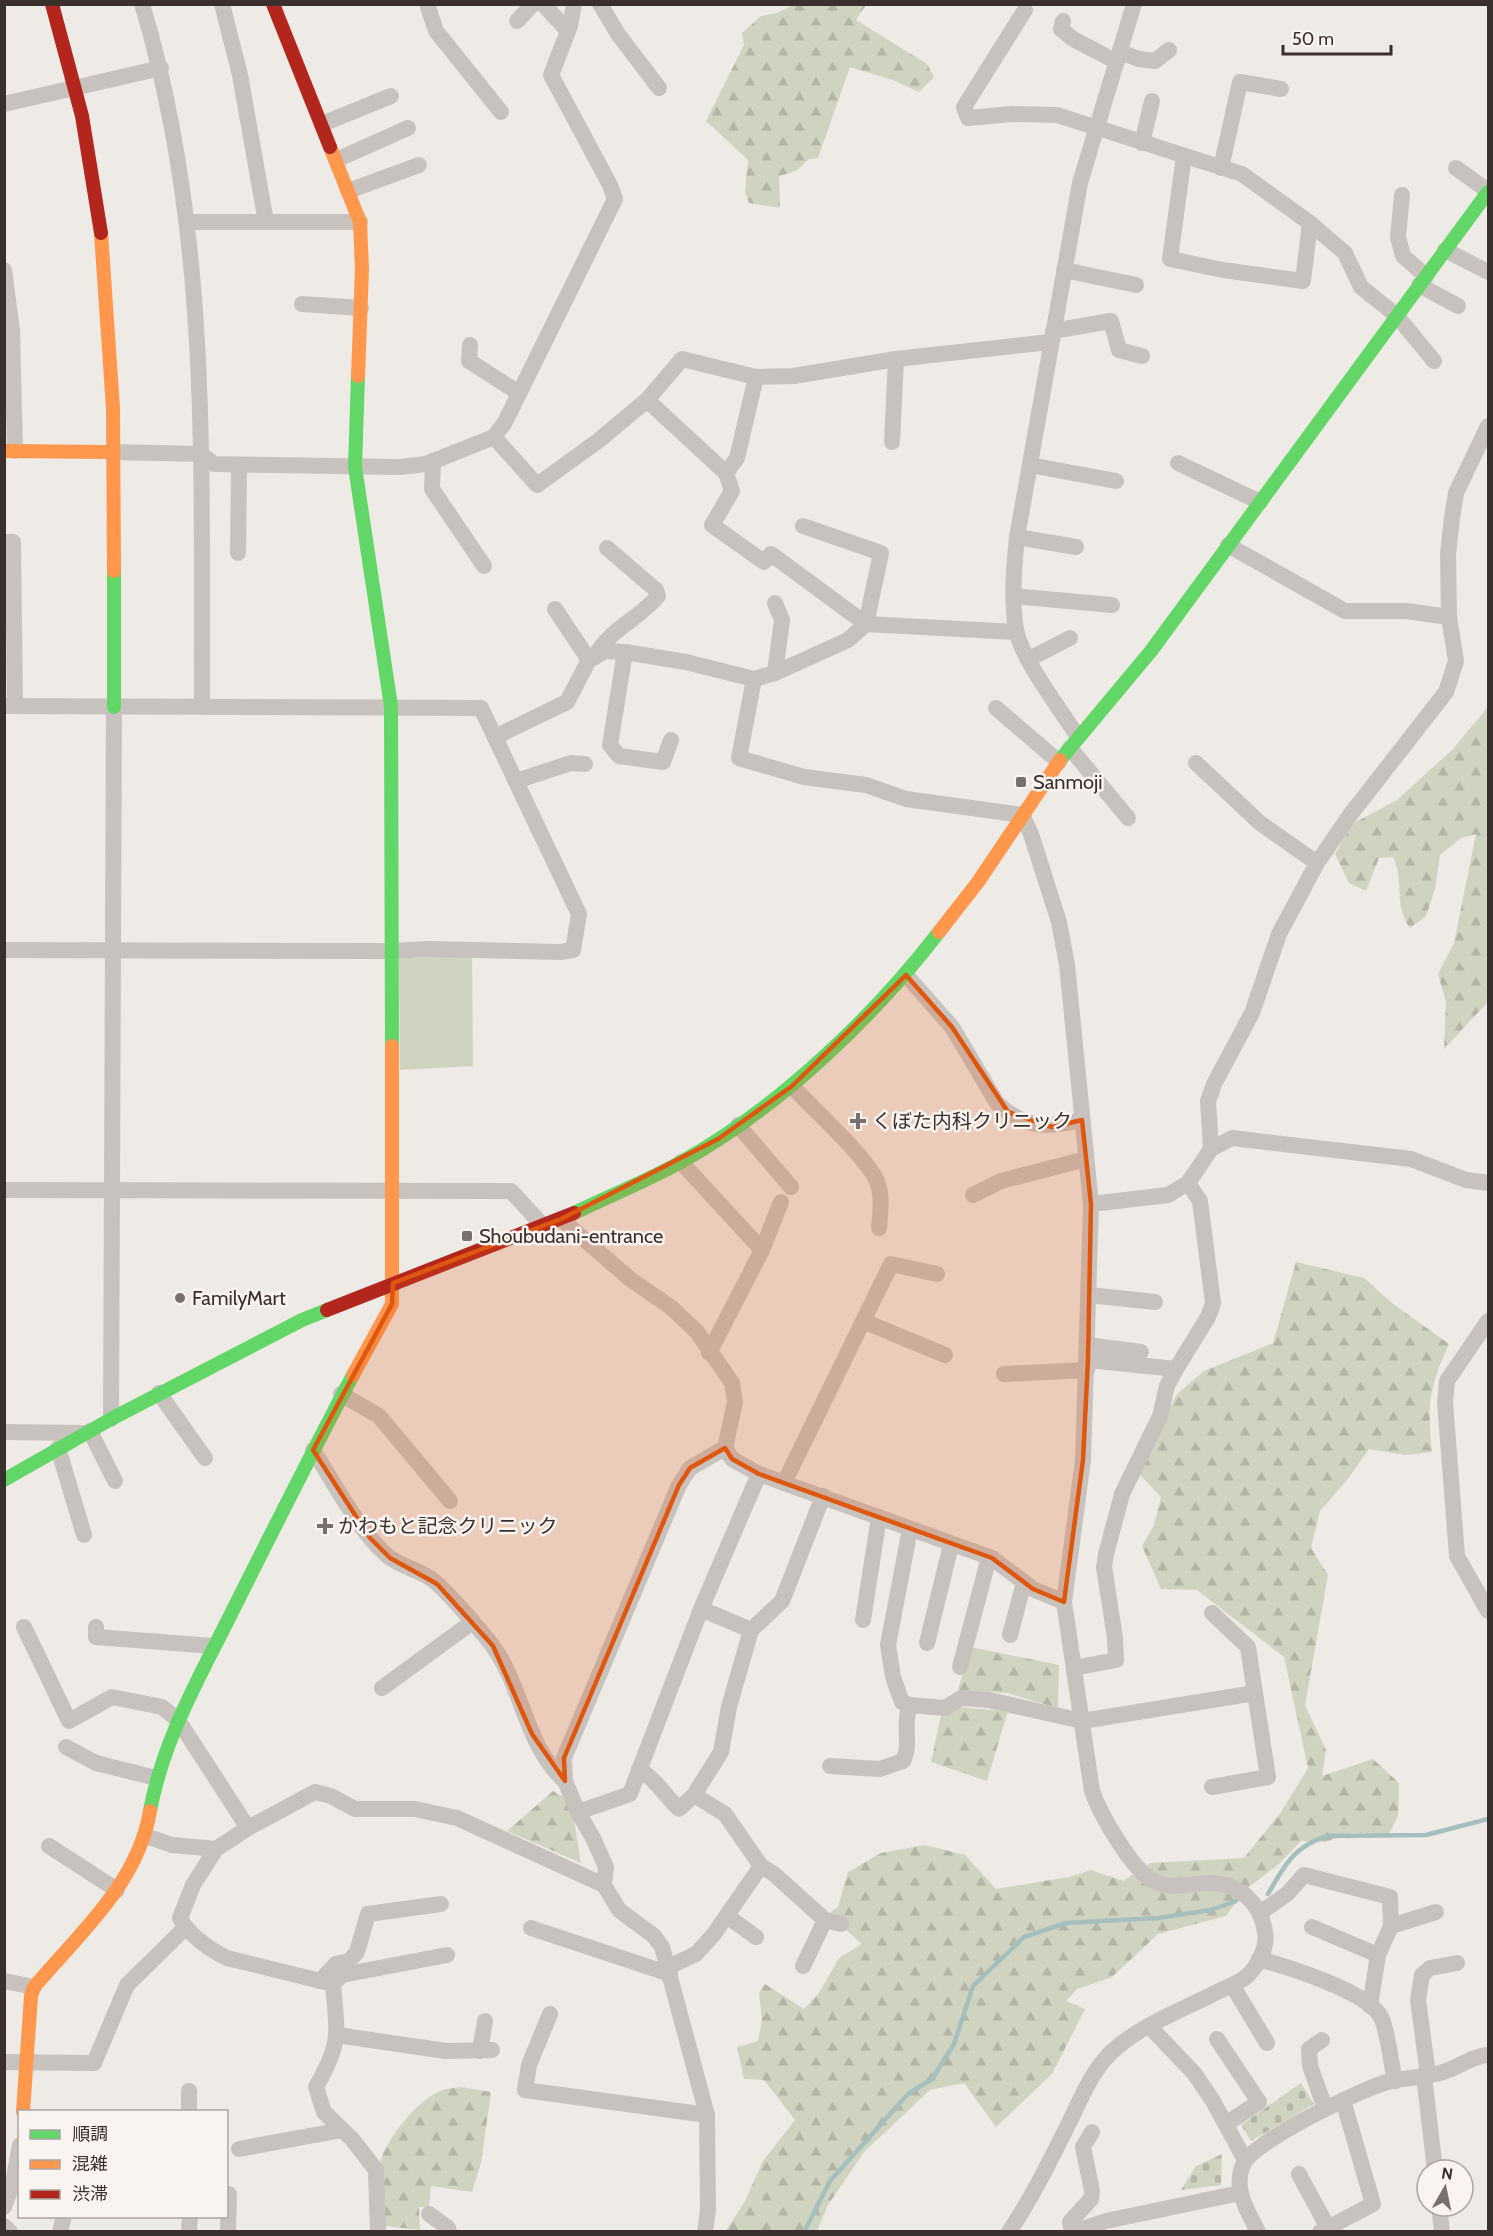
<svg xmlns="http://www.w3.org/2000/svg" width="1493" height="2236" font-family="Cabin,'Noto Sans JP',sans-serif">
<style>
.green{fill:#d1d3c1}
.forest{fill:url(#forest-firs)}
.cemetery{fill:url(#cemetery-stones)}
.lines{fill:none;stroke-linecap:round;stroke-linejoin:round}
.stream{stroke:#a4bfbd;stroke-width:4.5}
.street{stroke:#c8c2be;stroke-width:16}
.fast{stroke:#63d668;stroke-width:14}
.slow{stroke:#ff974d;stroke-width:14}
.jam{stroke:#b3261e;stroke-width:14}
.marked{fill:#df570e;fill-opacity:0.2;stroke:#df570e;stroke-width:4.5;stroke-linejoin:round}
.poi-dot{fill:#78706d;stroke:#f9f4ef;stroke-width:2}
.labels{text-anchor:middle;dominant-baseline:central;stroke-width:5;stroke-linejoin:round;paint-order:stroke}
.poi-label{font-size:20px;fill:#392f2c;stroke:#f9f4ef;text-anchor:start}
</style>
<defs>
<pattern id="forest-firs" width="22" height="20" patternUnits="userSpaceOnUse" patternTransform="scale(1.5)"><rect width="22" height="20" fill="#d1d3c1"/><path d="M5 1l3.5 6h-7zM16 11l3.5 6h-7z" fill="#b4b5a6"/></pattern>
<pattern id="cemetery-stones" width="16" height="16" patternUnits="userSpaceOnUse" patternTransform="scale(1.5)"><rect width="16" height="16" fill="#d1d3c1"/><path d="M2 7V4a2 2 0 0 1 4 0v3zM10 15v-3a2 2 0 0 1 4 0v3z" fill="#b4b5a6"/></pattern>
</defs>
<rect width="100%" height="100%" fill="#eeeae6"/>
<!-- green -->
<polygon class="green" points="472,956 473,1066 400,1070 399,958"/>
<!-- forest -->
<g class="forest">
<polygon points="795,4 866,5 856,20 927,64 934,77 919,92 893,80 850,67 818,158 809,159 796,171 779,176 780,208 749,203 745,192 748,160 706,121 744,45 742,33 761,16 777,13"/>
<path d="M 1488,699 L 1488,1002 L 1444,1049 L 1446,1002 L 1438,974 L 1454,943 L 1476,834 L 1461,838 L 1440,855 L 1435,889 L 1426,916 L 1410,928 C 1393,904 1405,884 1393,857 L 1379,858 L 1366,891 L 1349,883 L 1335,854 L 1352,824 L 1397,800 L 1452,750 L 1487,708 Z"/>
<path d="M 1296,1262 L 1364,1278 L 1392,1303 L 1449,1344 C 1429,1388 1427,1404 1432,1452 L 1405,1455 L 1369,1449 L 1347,1480 L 1320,1511 L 1311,1548 L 1328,1575 L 1305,1705 L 1326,1750 L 1322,1776 L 1373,1759 L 1399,1783 L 1398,1816 L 1389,1834 L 1352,1833 L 1325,1842 L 1301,1841 L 1279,1864 L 1245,1890 L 1226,1916 L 1158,1934 L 1112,1977 L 1077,1989 L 1066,2001 L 1085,2009 L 1052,2074 L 996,2127 L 964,2083 L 930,2090 L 864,2152 L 828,2205 L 817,2231 L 725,2232 L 744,2203 L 763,2161 L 795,2120 L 764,2080 L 744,2079 L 737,2047 L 758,2041 L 762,2020 L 759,1993 L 765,1984 L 804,2009 L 819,1993 L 839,1958 L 862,1944 L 828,1914 L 838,1907 L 848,1872 L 881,1853 L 925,1845 L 965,1855 L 996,1889 L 1069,1877 L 1091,1870 L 1123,1881 L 1150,1863 L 1244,1858 L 1281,1812 L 1308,1768 L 1284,1657 L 1197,1590 L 1161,1589 L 1142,1546 L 1154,1525 L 1161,1497 L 1139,1474 L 1176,1395 L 1204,1371 L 1273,1343 Z"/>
<polygon points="970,1647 1059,1665 1058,1708 1007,1693 958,1690"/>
<polygon points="943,1706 1008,1711 987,1781 931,1762"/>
<polygon points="553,1791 571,1801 581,1863 507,1831"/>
<path d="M 461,2087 L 491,2092 L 481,2163 L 472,2192 L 431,2186 L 429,2207 L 419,2207 L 420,2230 L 384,2226 C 380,2212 376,2171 382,2157 C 390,2135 419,2098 443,2090 C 448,2088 455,2088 461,2087 Z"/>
</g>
<!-- cemetery -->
<g class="cemetery">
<polygon points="1301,2083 1314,2104 1251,2141 1241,2125"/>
<polygon points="1222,2154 1221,2185 1181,2190 1196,2166"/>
</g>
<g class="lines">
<!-- stream -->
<g class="stream">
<path d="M 1268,1894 C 1284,1866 1294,1846 1327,1836 L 1426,1835 L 1488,1819"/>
<polyline points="804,2232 830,2181 908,2094 932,2079 954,2044 973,1986 1024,1937 1066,1923 1158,1918 1211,1910 1236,1901"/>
</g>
<!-- street -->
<g class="street">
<path d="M 142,4 C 211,232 201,470 202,706"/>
<polyline points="222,4 240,75 266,222"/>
<polyline points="427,4 436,31 501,112"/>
<polyline points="543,4 568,31"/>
<polyline points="600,4 618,34 659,88"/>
<polyline points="1025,10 964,107 968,118 1012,114 1057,115 1242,174 1310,223 1345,253 1361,287 1396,315 1434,361"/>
<polyline points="517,21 533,4"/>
<polyline points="1063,21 1061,29 1073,39 1117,62"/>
<polyline points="1120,52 1139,59 1155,61 1169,50"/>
<polyline points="4,104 161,68"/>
<polyline points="322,124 391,96"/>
<polyline points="1142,143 1152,101"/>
<polyline points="1184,156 1170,259 1223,270 1303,281 1310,223"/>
<polyline points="336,160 408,128"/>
<polyline points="1221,168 1240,82 1281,89"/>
<polyline points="1456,168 1488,191"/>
<polyline points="348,191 419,165"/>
<polyline points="1402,195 1398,237 1403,256 1426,276"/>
<polyline points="188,222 360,222"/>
<polyline points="1445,250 1488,272"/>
<polyline points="4,270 12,330 15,451"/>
<polyline points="1064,270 1136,285"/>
<polyline points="1419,285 1458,306"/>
<polyline points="302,304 361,308"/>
<polyline points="1053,331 1111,321 1119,350 1142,356"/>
<polyline points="470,345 469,361 519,393"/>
<polyline points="756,377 737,458 726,473 732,491 712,525 764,562 771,554 866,624 881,553 803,526"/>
<polyline points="647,400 726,473"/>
<polyline points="494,437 537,485 598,441 647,400 682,359 756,377 794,376 896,359 1050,342"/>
<polyline points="892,442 896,359"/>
<polyline points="112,452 201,454 214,464 400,467 426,464 494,437 505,422 615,199 610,185 551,75 570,26 574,4"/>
<polyline points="433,461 432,489 484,566"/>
<polyline points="1178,463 1260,502"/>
<polyline points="1030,465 1116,481"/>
<polyline points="1017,537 1076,547"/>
<polyline points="4,542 13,542 15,706"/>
<polyline points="1228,545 1345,611 1406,611 1449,617"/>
<polyline points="238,553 239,465"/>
<polyline points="1014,596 1112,605"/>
<polyline points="775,603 782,620 775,673"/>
<polyline points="555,609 589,660"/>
<polyline points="625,652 610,745 619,756 663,762 671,740"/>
<path d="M 595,657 C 608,630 639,619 658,596 L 656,590 L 607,548"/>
<polyline points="1029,659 1070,638"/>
<path d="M 754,679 L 739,758 L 804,777 L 866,785 L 906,799 L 1022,815 L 1031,834 L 1059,922 L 1067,965 L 1091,1204 L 1083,1460 L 1064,1602 L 1092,1791 C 1100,1814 1131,1868 1152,1880 C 1171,1891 1190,1883 1210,1883 C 1239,1883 1261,1903 1265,1932 C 1268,1947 1258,1966 1247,1976 C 1238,1984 1225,1988 1215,1993 C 1182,2010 1144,2024 1116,2048 C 1094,2066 1082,2096 1070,2121 C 1051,2159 1033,2196 1009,2232"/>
<polyline points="4,706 481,708 579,914 573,950 560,952 428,949 391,951 4,950"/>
<polyline points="996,708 1059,762"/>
<polyline points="495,737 567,702 589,660 605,651 625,652 686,662 754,679 775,673 848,640 866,624 1016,632"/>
<path d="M 1078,737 C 1061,710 1021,659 1016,629 C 1011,599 1014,568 1017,537 L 1080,183 L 1134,4"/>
<polyline points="1070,748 1128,818"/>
<polyline points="1196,763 1260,823 1317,863"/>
<polyline points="516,781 571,763 585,764"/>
<path d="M 906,975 L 952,1027 L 997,1103 C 1025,1129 1047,1128 1082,1120"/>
<path d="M 792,1086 C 814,1110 864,1154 877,1181 C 883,1196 880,1212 879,1228"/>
<polyline points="738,1125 791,1187"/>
<polyline points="1211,1149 1208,1101 1214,1084 1252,1013 1279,934 1317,863 1350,815 1446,692 1456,661 1449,617 1448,554 1452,518 1456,493 1488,426"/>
<polyline points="681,1162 762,1250 709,1353"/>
<polyline points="4,1190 511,1191 543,1226"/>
<polyline points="973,1195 1001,1181 1086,1159"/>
<polyline points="1091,1204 1168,1195 1188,1183 1211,1149 1232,1138 1411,1159 1466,1180 1488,1183"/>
<polyline points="561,1219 630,1279 672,1308 697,1332 732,1383 735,1402 725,1448 732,1459 759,1474 992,1558 1033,1589 1064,1602"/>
<polyline points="762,1250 781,1202"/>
<polyline points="1089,1295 1155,1302"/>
<polyline points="863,1321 945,1355"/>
<polyline points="1488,1321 1447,1381 1445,1402 1457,1556 1488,1611"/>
<polyline points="1088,1345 1141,1352"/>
<polyline points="1088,1360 1176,1369 1208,1317 1213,1303 1200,1201 1188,1183"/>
<polyline points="1004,1374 1087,1370"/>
<polyline points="159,1393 205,1458"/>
<polyline points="341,1394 379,1416 450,1501"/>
<polyline points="111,1419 114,707"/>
<polyline points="90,1431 115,1481"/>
<polyline points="4,1432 85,1433"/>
<polyline points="58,1448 84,1535"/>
<path d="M 313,1450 C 333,1481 361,1535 389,1557 C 401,1566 418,1570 430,1578 C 443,1586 482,1632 492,1645 C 523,1687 525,1746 565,1781"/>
<polyline points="784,1483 891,1264 937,1274"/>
<polyline points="910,1529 888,1645 893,1677 902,1702 910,1705"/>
<polyline points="701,1609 751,1630 782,1601 823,1496"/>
<polyline points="1212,1613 1248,1647 1255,1693"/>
<polyline points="863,1620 879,1517"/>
<path d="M 24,1627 L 69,1721 L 112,1697 L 162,1707 L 178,1720 L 248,1828 L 216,1849 L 193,1885 L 180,1918 C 188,1934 210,1950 227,1958 L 333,1984"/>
<polyline points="96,1627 96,1637 213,1646"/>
<polyline points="1010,1635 1024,1582"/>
<polyline points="927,1643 951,1545"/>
<polyline points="960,1667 989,1557"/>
<polyline points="1074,1668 1116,1660 1115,1638 1104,1567 1106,1554 1122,1494 1160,1416 1167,1386 1176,1369"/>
<polyline points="382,1688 471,1623"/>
<polyline points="66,1747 96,1763 156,1778"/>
<path d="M 830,1766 L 880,1769 L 903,1761 C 912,1744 902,1724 910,1705 L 945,1708 L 961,1698 L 989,1700 L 1082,1721 L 1255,1693 L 1268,1777 L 1212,1787"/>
<path d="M 639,1769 C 658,1781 663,1794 679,1809 L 694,1795 L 721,1752 L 729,1707 L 751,1630"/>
<polyline points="694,1795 725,1814 761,1866 774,1874 825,1920 841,1924"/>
<polyline points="578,1812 565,1781 564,1758 679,1485 690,1468 725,1448"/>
<polyline points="248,1828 315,1792 331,1796 355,1809 415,1809 457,1818 604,1885"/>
<polyline points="146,1836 172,1845 216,1849"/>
<polyline points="49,1846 117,1890"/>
<polyline points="1260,1913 1287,1894 1304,1875 1390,1897 1391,1926 1378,1955 1370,2006"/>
<polyline points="727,1916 756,1937"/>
<polyline points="1391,1926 1436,1912"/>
<polyline points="1312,1927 1378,1955"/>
<polyline points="531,1928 670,1974"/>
<path d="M 1259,1959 C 1287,1967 1367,1991 1381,2017 C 1388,2032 1391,2063 1395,2081"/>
<polyline points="803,1966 825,1920"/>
<polyline points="668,1967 696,1954 714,1934 761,1866"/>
<polyline points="4,1981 34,1987"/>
<polyline points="320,1981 336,1964 349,1961 357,1952 368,1914 441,1904"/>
<polyline points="1232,1985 1267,2043"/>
<polyline points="550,2014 529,2065 525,2090 707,2115"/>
<polyline points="1149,2026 1194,2073 1213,2101 1245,2160"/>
<polyline points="337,2035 446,2051 492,2050"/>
<polyline points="1217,2039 1259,2102 1226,2124"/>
<polyline points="1322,2040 1309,2049 1310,2066 1325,2108"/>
<polyline points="480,2051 485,2021"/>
<polyline points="4,2062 94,2063 127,1985 185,1928"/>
<polyline points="189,2112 189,2091"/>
<polyline points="239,2149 342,2130"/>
<polyline points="1435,2170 1424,2076 1427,2067 1418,2000 1422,1975 1430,1968 1457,1963"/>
<polyline points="1299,2174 1328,2228"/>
<polyline points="1439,2206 1442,2232"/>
<polyline points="4,2207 13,2183 20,2145"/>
<polyline points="429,2214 448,2228 449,2232"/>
<polyline points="4,2226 10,2232"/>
<polyline points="60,2232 64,2216"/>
<polyline points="189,2232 190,2216"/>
<polyline points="228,2232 229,2194"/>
<path d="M 378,2232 L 376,2170 L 352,2139 L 324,2112 L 316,2087 C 342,2041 337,2035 333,1984 L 342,1975 L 447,1955"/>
<polyline points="705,2232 708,2210 707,2115 662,1947 654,1936 619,1910 604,1885 606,1867 593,1838 578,1812 630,1794 701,1609 759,1474"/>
<polyline points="1072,2232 1070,2222 1091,2199 1092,2191 1083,2147 1092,2132"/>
<polyline points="1074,2232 1106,2221 1240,2193"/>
<path d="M 1258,2232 C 1247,2210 1232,2187 1244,2163 C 1256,2140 1360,2090 1387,2082 C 1406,2077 1428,2078 1446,2071 C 1461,2066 1472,2056 1488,2055"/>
<polyline points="1320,2232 1373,2204 1343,2100"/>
</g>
<!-- fast -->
<g class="fast">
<polyline points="358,376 355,467 391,706 392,1046"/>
<polyline points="114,707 114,571"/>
<polyline points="1060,760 1151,651 1488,192"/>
<path d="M 574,1213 C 609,1196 647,1181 681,1162 C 777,1109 872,1019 939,932"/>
<polyline points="4,1480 111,1419 302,1320 327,1310"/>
<path d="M 150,1811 C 163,1740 199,1678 231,1614 C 271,1534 311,1454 353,1375"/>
</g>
<!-- slow -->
<g class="slow">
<polyline points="330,147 360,222 362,269 358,376"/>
<polyline points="101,233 113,408 114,571"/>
<polyline points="4,451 112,452"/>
<polyline points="939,932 978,882 1060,760"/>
<polyline points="353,1375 392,1304 392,1046"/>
<path d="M 23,2112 L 31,1996 L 34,1987 C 80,1933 138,1883 150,1811"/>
</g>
<!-- jam -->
<g class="jam">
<polyline points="52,4 82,116 101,233"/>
<polyline points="273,4 330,147"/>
<polyline points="327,1310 574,1213"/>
</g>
</g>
<!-- marked area -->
<path class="marked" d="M 906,975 L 952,1027 L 1008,1112 L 1052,1127 L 1082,1120 L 1091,1204 L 1088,1360 L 1083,1460 L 1064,1602 L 1033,1589 L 992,1558 L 759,1474 L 732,1459 L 725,1448 L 690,1468 L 679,1485 L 564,1758 L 565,1781 L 532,1734 L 493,1646 L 437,1584 L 390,1558 L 370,1538 L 313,1450 L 392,1304 L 393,1283 L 561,1219 L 718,1139 L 792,1086 Z"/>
<!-- markers -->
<g class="poi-dot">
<rect x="1015" y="776" width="12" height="12" rx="3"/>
<path d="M855 1112h6v6h6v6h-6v6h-6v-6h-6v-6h6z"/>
<rect x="461" y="1230" width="12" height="12" rx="3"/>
<circle cx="180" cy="1298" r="6"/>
<path d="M322 1517h6v6h6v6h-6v6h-6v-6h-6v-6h6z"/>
</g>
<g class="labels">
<!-- poi labels -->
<g class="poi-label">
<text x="1033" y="782">Sanmoji</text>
<text x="872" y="1121">くぼた内科クリニック</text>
<text x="479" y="1236">Shoubudani-entrance</text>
<text x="192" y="1298">FamilyMart</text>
<text x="338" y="1526">かわもと記念クリニック</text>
</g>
</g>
<!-- border -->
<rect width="1493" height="2236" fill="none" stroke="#392f2c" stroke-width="12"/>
<!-- legend -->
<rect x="18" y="2110" width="210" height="108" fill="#f9f4ef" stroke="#aca5a1" stroke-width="1.5"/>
<rect x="30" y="2130" width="30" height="9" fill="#63d668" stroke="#aca5a1" stroke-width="1.5"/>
<text x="72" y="2140" font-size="18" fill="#392f2c">順調</text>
<rect x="30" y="2160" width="30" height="9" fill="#ff974d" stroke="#aca5a1" stroke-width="1.5"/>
<text x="72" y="2170" font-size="18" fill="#392f2c">混雑</text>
<rect x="30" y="2190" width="30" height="9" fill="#b3261e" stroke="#aca5a1" stroke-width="1.5"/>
<text x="72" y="2200" font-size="18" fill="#392f2c">渋滞</text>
<!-- north arrow -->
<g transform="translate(1445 2188) rotate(9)"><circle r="28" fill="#f9f4ef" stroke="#aca5a1" stroke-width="1.5"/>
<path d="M0-4.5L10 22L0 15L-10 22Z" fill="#78706d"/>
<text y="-9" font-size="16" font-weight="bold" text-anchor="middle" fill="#392f2c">N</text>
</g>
<!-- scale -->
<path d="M1283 45v9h108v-9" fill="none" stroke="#392f2c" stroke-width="3"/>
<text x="1292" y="45" font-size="18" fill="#392f2c" stroke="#f9f4ef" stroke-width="4.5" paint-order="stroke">50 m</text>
</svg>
